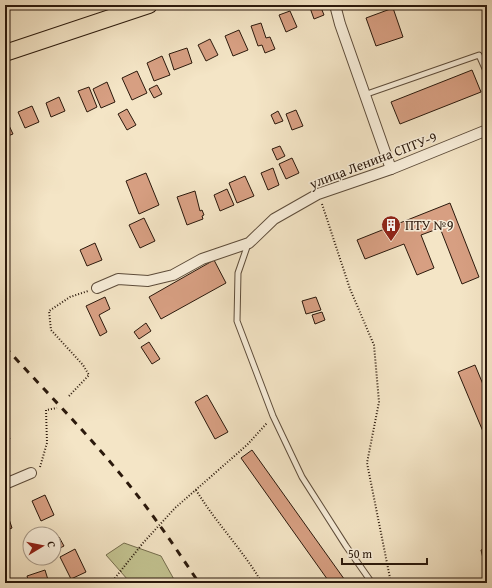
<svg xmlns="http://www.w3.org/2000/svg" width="492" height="588" font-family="'Gentium Book Plus',serif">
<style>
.green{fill:#c2c290;stroke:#766e4e}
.building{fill:#d79f82;stroke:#2b190c}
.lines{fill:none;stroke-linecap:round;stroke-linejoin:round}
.service-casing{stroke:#5d4c3a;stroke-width:7}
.minor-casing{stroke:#5d4c3a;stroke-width:12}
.primary-casing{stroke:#2b190c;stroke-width:18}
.path{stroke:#2b190c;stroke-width:2;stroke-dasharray:1 2;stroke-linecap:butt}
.service{stroke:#f8eeda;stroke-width:5}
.minor{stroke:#f8eeda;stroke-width:10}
.primary{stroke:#f4e5c6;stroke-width:16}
.rail{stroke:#2b190c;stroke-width:3;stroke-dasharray:7 7;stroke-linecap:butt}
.labels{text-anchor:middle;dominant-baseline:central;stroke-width:3;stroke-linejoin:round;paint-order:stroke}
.street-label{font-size:14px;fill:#2b190c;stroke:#f8eeda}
.poi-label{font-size:14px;fill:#2b190c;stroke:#f8eeda;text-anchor:start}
</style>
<rect width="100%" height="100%" fill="#f4e5c6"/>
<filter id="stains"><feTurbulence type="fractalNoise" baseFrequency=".005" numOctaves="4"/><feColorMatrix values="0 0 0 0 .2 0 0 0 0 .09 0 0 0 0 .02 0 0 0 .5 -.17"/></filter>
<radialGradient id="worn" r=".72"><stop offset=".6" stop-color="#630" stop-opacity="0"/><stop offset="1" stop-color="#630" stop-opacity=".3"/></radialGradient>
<!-- green -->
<polygon class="green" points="124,543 161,556 176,583 130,583 128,580 106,555"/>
<!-- building -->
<g class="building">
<polygon points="309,5 320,5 324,15 314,19"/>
<polygon points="352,5 363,5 353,8"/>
<polygon points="393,8 403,37 376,46 366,18"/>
<polygon points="290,11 297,27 286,32 279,15"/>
<polygon points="261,23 266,38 270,37 275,49 265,53 262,45 258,46 251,26"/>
<polygon points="239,30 248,50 233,56 225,36"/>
<polygon points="210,39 218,55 206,61 198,45"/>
<polygon points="187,48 192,63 174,70 169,54"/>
<polygon points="162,56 170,75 154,81 147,63"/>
<polygon points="472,70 481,92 400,124 391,102"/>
<polygon points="137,71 147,93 132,100 122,78"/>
<polygon points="107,82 115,102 101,108 93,89"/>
<polygon points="157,85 162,94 154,98 149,89"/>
<polygon points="89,87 97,107 87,112 78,91"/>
<polygon points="59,97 65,111 51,117 46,103"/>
<polygon points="32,106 39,122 25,128 18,112"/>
<polygon points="127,109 136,125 127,130 118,114"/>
<polygon points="296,110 303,126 292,130 286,114"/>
<polygon points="278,111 283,121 275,124 271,115"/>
<polygon points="5,117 13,134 5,137"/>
<polygon points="280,146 285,156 277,160 272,149"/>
<polygon points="292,158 299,173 286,179 279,164"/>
<polygon points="273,168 279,185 268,190 261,173"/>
<polygon points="146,173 159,205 139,214 126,181"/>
<polygon points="245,176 254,196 237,203 229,183"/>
<polygon points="487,188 487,199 483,189"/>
<polygon points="227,189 234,205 220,211 214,195"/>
<polygon points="195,191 200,211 202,210 204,215 202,216 203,219 187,225 177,197"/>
<polygon points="450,203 479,277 462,284 440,228 421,235 434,268 417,275 404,244 365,259 357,240"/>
<polygon points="144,218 155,241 140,248 129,225"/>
<polygon points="95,243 102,260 87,266 80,250"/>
<polygon points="214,260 226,283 161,319 149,297"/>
<polygon points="105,297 110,309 99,315 107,332 100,336 86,306"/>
<polygon points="316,297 321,310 306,314 302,301"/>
<polygon points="322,312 325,320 315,324 312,315"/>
<polygon points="146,323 151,331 139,339 134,332"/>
<polygon points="149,342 160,359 152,364 141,347"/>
<polygon points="475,365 487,394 487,441 458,372"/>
<polygon points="207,395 228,432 215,439 195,402"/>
<polygon points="5,428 10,439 5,441"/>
<polygon points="252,450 347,583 330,583 241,458"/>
<polygon points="45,495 54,515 41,521 32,501"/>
<polygon points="9,519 12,528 5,531 5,521"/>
<polygon points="59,537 64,546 54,551 54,539"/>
<polygon points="487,548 487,566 485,567 481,550"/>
<polygon points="75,549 86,572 71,579 60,557"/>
<polygon points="45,570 49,583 29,583 27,576"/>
</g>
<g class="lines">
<defs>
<g id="service">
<polyline points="364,95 479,55 487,73"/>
<polyline points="248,244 238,273 237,321 273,416 302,477 346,546 372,583"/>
</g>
<g id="minor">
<polyline points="335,5 340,24 391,169"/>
<polyline points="97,288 118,279 148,281 173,275 202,259 249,243 274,219 318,194 391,169 487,130"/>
<polyline points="5,484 31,473"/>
</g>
<polyline id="primary" points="5,53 149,5"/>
</defs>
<!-- service casing -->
<use href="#service" class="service-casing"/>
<!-- minor casing -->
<use href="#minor" class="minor-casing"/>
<!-- primary casing -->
<use href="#primary" class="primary-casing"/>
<!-- path -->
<g class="path">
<polyline points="322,204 350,289 374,345 379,402 367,463 391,583"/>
<polyline points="69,396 89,375 83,365 51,330 49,311 70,297 88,291"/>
<polyline points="40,467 47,443 46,410 57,408"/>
<path d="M 196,490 C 216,523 243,550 262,583"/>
<polyline points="111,583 143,543 175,508 247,445 267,423"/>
</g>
<!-- service -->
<use href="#service" class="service"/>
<!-- minor -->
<use href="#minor" class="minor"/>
<!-- primary -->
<use href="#primary" class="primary"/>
<!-- rail -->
<path class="rail" d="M 5,347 C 47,393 91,437 130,486 C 155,517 177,550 199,583"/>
</g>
<!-- icons -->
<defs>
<symbol id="building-pin" viewBox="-11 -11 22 30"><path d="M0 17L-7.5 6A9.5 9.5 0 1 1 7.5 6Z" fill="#8f2418" stroke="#f8eeda"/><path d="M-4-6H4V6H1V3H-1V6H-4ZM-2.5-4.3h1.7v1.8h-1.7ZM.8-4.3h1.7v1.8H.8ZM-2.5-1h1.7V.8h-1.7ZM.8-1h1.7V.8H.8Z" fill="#fff"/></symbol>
</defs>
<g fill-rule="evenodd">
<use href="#building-pin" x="380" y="214" width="22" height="30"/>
</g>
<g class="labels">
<!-- street labels -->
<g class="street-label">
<text transform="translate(373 160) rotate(-21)">улица Ленина СПТУ-9</text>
</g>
<!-- poi labels -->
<g class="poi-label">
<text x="405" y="225">ПТУ №9</text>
</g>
</g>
<!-- margin -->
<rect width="492" height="588" fill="none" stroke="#f4e5c6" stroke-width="20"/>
<rect x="6" y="6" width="480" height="576" fill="none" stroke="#2b190c" stroke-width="2"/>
<rect x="10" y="10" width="472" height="568" fill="none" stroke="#2b190c"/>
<!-- north arrow -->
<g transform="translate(42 546) rotate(80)"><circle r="19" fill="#f8eeda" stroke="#a69988"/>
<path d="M0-3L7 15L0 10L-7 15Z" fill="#8f2418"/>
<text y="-6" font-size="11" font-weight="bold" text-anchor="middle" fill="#2b190c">С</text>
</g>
<!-- scale -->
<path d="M342 558v6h85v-6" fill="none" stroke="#2b190c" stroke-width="2"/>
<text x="348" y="558" font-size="12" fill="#2b190c" stroke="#f8eeda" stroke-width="3" paint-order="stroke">50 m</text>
<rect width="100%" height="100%" filter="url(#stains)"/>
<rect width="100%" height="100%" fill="url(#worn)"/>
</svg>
